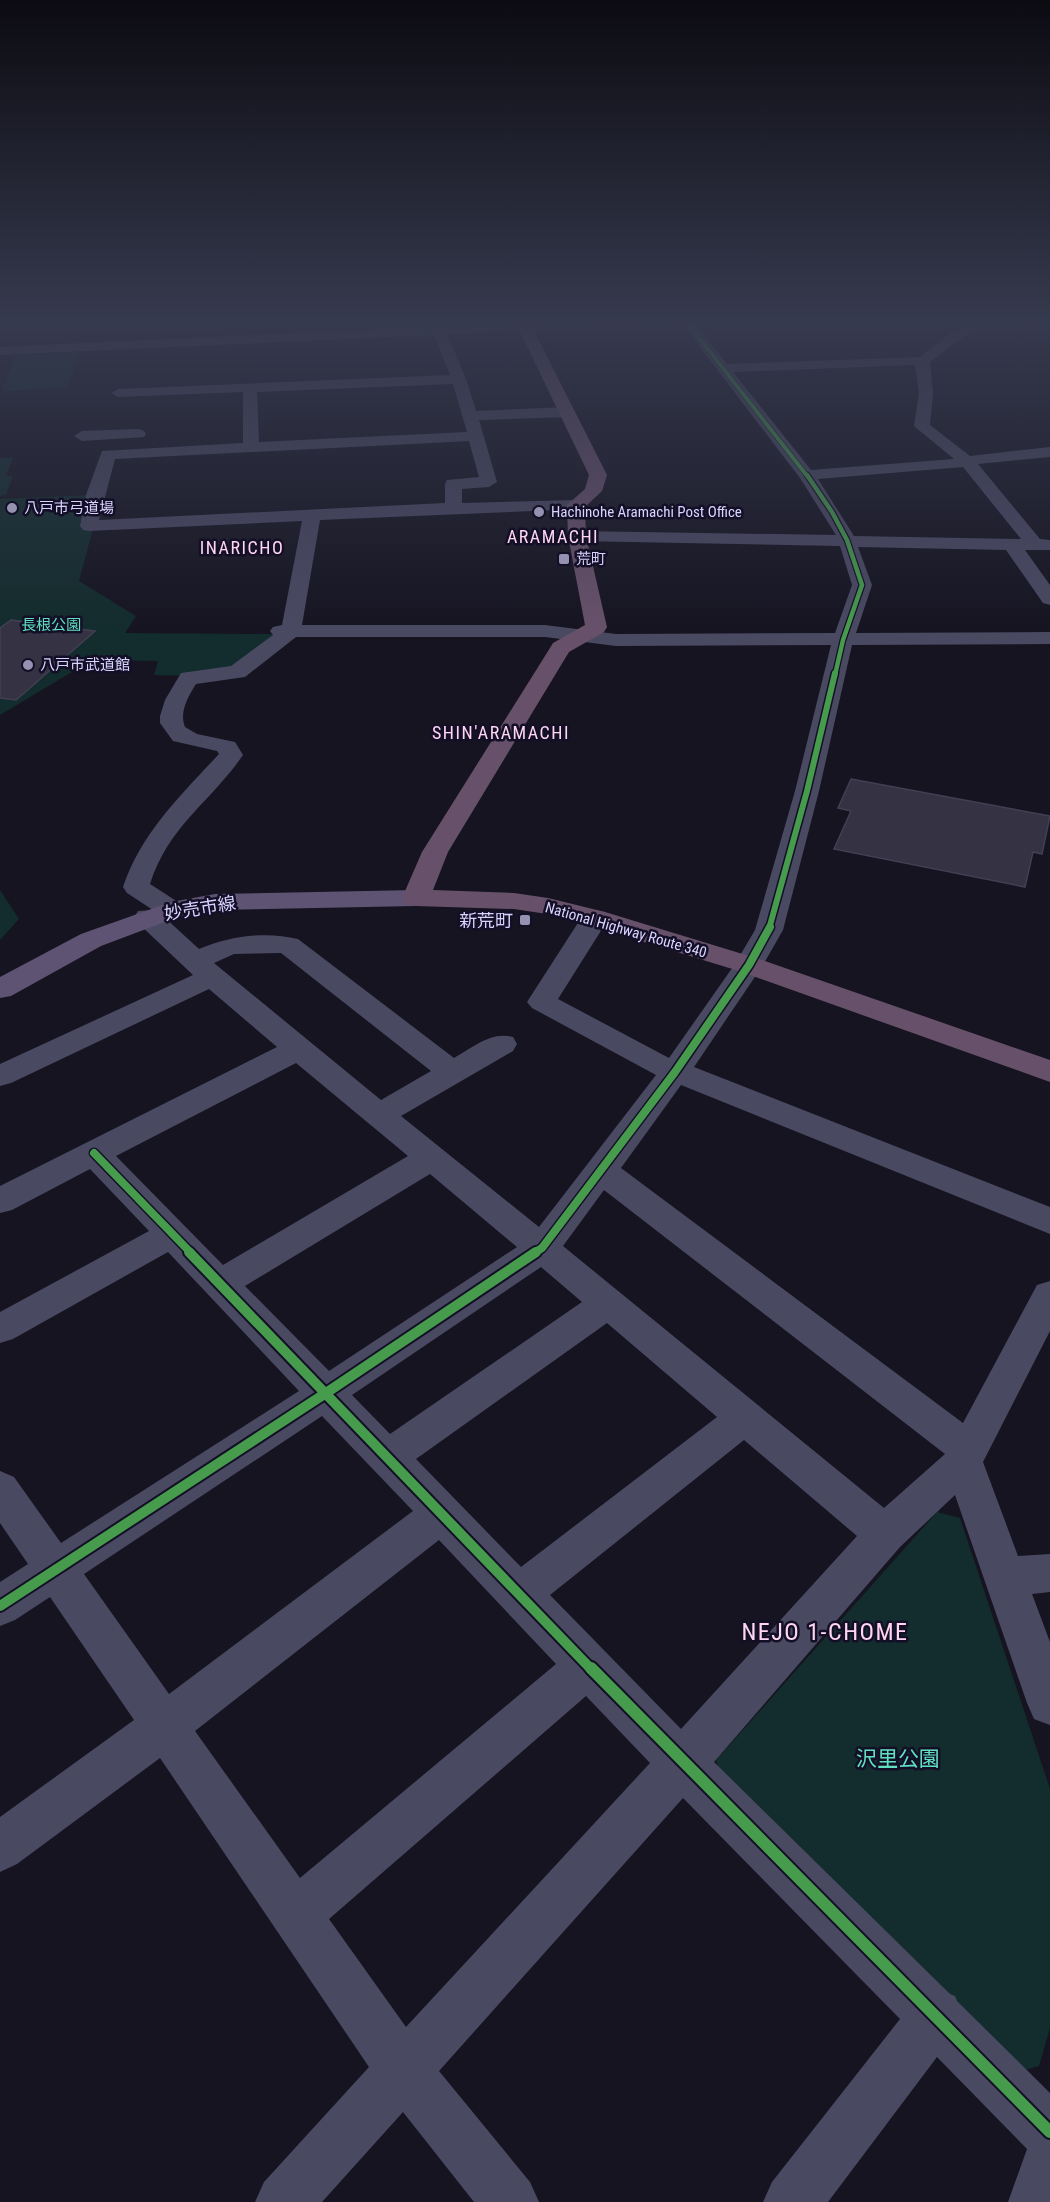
<svg xmlns="http://www.w3.org/2000/svg" width="1050" height="2202" font-family="'Roboto Condensed','Noto Sans JP',sans-serif">
<style>
.green{fill:#132c2d}
.building{fill:#343243;stroke:#433f54;stroke-width:1.5}
.lines{fill:none;stroke-linecap:round;stroke-linejoin:round}
.minor{fill:#4a4962;fill-rule:evenodd}
.major{fill:#5e5373;fill-rule:evenodd}
.highway{fill:#67516a;fill-rule:evenodd}
.cycleway-far5-casing{stroke:#130f26;stroke-width:5}
.cycleway-far4-casing{stroke:#130f26;stroke-width:7}
.cycleway-far3-casing{stroke:#130f26;stroke-width:9}
.cycleway-far2-casing{stroke:#130f26;stroke-width:11}
.cycleway-far1-casing{stroke:#130f26;stroke-width:14}
.cycleway-casing{stroke:#130f26;stroke-width:16}
.cycleway-far5{stroke:#469c4c;stroke-width:4}
.cycleway-far4{stroke:#469c4c;stroke-width:4.5}
.cycleway-far3{stroke:#469c4c;stroke-width:6}
.cycleway-far2{stroke:#469c4c;stroke-width:8}
.cycleway-far1{stroke:#469c4c;stroke-width:10}
.cycleway{stroke:#469c4c;stroke-width:12}
.poi-dot{fill:#9591b1;stroke:#130f26;stroke-width:2}
.labels{text-anchor:middle;dominant-baseline:central;stroke-width:5;stroke-linejoin:round;paint-order:stroke}
.far-poi-label{font-size:15px;fill:#d9d4ff;stroke:#130f26;text-anchor:start}
.far-park-label{font-size:15px;fill:#5fe0c0;stroke:#130f26}
.far-street-label{font-size:15px;fill:#d9d4ff;stroke:#130f26}
.far-quarter-label{font-size:18px;letter-spacing:1.5px;fill:#ffd6f0;stroke:#130f26}
.street-label{font-size:18px;fill:#d9d4ff;stroke:#130f26}
.poi-label{font-size:18px;fill:#d9d4ff;stroke:#130f26;text-anchor:end}
.near-park-label{font-size:21px;fill:#5fe0c0;stroke:#130f26}
.near-neighbourhood-label{font-size:24px;letter-spacing:1.5px;fill:#ffd6f0;stroke:#130f26}
</style>
<rect width="100%" height="100%" fill="#161421"/>
<!-- green -->
<g class="green">
<polygon points="80,352 67,388 2,391 15,356"/>
<polygon points="0,458 13,458 6,476 13,476 6,495 0,496"/>
<polygon points="92,495 93,529 79,581 136,616 125,633 274,634 235,670 187,676 154,675 158,661 92,660 0,715 0,499"/>
<polygon points="0,890 19,919 0,940"/>
<polygon points="937,1512 960,1518 1050,1789 1050,2028 1039,2066 1018,2072 721,1774 716,1760"/>
</g>
<!-- building -->
<g class="building">
<polygon points="11,620 48,625 95,631 16,700 0,698 0,628"/>
<polygon points="851,779 1050,816 1042,854 1033,852 1025,887 834,849 851,811 838,808"/>
</g>
<g class="lines">
<!-- minor -->
<g class="minor">
<path d="M 545,321 L 646,321 L 640,325 L 447,334 L 466,379 L 476,411 L 567,407 L 575,412 L 567,417 L 479,420 L 497,482 L 489,487 L 462,489 L 462,503 L 576,500 L 582,501 L 585,505 L 582,509 L 320,520 L 302,625 L 545,625 L 616,634 L 835,633 L 852,585 L 840,546 L 577,541 L 571,540 L 568,536 L 571,532 L 577,531 L 836,535 L 800,478 L 680,321 L 693,321 L 727,364 L 920,357 L 949,334 L 979,321 L 997,321 L 959,340 L 930,362 L 933,393 L 930,425 L 970,456 L 1050,447 L 1050,457 L 978,464 L 1040,539 L 1050,540 L 1050,550 L 1025,550 L 1050,585 L 1050,605 L 1043,603 L 1006,550 L 858,547 L 872,585 L 856,633 L 1050,632 L 1050,644 L 852,645 L 819,791 L 783,930 L 763,965 L 694,1067 L 1050,1207 L 1050,1234 L 681,1085 L 621,1168 L 963,1423 L 1037,1285 L 1050,1281 L 1050,1331 L 983,1462 L 1018,1556 L 1050,1554 L 1050,1592 L 1032,1594 L 1050,1642 L 1050,1725 L 1034,1719 L 1027,1703 L 955,1495 L 900,1547 L 714,1762 L 950,1994 L 955,1996 L 957,2001 L 1050,2093 L 1050,2202 L 1008,2202 L 1027,2149 L 937,2057 L 828,2202 L 763,2202 L 772,2182 L 900,2019 L 683,1798 L 439,2071 L 530,2182 L 539,2202 L 474,2202 L 403,2112 L 322,2202 L 255,2202 L 264,2182 L 369,2067 L 160,1758 L 17,1864 L 0,1872 L 0,1817 L 134,1720 L 50,1597 L 15,1620 L 0,1626 L 0,1582 L 28,1564 L 0,1523 L 0,1471 L 14,1477 L 61,1543 L 299,1391 L 168,1252 L 13,1339 L 0,1343 L 0,1312 L 149,1231 L 90,1169 L 12,1210 L 0,1213 L 0,1186 L 277,1047 L 209,989 L 11,1083 L 0,1086 L 0,1064 L 193,975 L 138,923 L 134,917 L 138,911 L 153,910 L 127,893 L 123,887 C 141,833 181,795 219,754 L 217,751 L 173,741 L 160,723 L 160,716 L 165,700 L 181,673 L 231,666 L 273,635 L 270,631 L 273,627 L 282,625 L 302,521 L 89,531 L 83,530 L 80,526 L 86,495 L 102,451 L 243,443 L 243,392 L 118,397 L 111,393 L 118,389 L 450,375 L 434,335 L 0,355 L 0,347 ZM 915,365 L 919,393 L 914,426 L 954,459 L 811,470 L 733,372 ZM 453,384 L 467,432 L 259,442 L 257,392 ZM 469,441 L 479,477 L 447,480 L 445,484 L 445,503 L 99,520 L 115,459 ZM 963,467 L 1021,539 L 854,536 L 818,479 ZM 296,637 L 545,637 L 616,646 L 831,645 L 795,791 L 755,930 L 735,964 L 669,1058 L 558,999 L 609,918 L 605,912 L 595,910 L 585,912 L 527,1002 L 532,1008 L 656,1075 L 539,1227 L 401,1116 L 513,1051 L 517,1044 L 513,1037 C 491,1031 472,1048 454,1058 L 298,939 C 266,931 228,936 199,949 L 163,916 L 171,918 L 181,916 L 184,910 L 181,904 L 150,884 C 169,825 210,803 243,755 L 235,742 L 197,734 L 185,727 C 179,712 188,697 196,684 L 245,677 ZM 281,953 L 431,1071 L 381,1100 L 214,963 L 234,954 ZM 296,1063 L 408,1156 L 223,1265 L 116,1156 ZM 430,1174 L 517,1247 L 329,1371 L 245,1286 ZM 604,1190 L 945,1454 L 884,1508 L 563,1246 ZM 541,1267 L 582,1302 L 390,1434 L 352,1395 ZM 607,1323 L 717,1417 L 521,1567 L 416,1459 ZM 322,1416 L 413,1511 L 169,1694 L 84,1574 ZM 744,1440 L 857,1536 L 681,1729 L 550,1595 ZM 439,1540 L 556,1664 L 300,1878 L 195,1731 ZM 586,1696 L 650,1763 L 406,2027 L 329,1919 Z"/>
<polygon points="1010,321 1050,323 1050,331 1016,325"/>
<polygon points="138,429 144,431 146,434 144,437 82,441 74,436 82,431"/>
</g>
<!-- major -->
<polygon class="major" points="416,890 426,892 430,898 426,904 416,906 215,910 178,917 101,946 11,996 0,998 0,977 81,934 171,902 215,894"/>
<!-- highway -->
<polygon class="highway" points="515,321 529,321 607,475 602,491 585,507 586,536 607,627 604,632 569,652 448,852 433,890 514,893 548,898 605,912 759,959 1050,1060 1050,1082 739,971 585,924 547,914 514,909 416,906 406,904 402,898 422,852 550,648 553,643 585,625 568,536 567,505 585,489 589,475"/>
<defs>
<polyline id="cycleway-far5" points="686,321 808,477"/>
<polyline id="cycleway-far4" points="807,475 832,512 847,540 862,585 843,640 835,675"/>
<polyline id="cycleway-far3" points="769,929 807,791 835,673"/>
<g id="cycleway-far2">
<polyline points="94,1153 191,1253"/>
<polyline points="534,1253 542,1248 675,1072 749,965 770,927"/>
</g>
<g id="cycleway-far1">
<polyline points="189,1252 592,1670"/>
<polyline points="0,1606 326,1393 536,1252"/>
</g>
<polyline id="cycleway" points="591,1668 1050,2132"/>
</defs>
<!-- cycleway-far5 casing -->
<use href="#cycleway-far5" class="cycleway-far5-casing"/>
<!-- cycleway-far4 casing -->
<use href="#cycleway-far4" class="cycleway-far4-casing"/>
<!-- cycleway-far3 casing -->
<use href="#cycleway-far3" class="cycleway-far3-casing"/>
<!-- cycleway-far2 casing -->
<use href="#cycleway-far2" class="cycleway-far2-casing"/>
<!-- cycleway-far1 casing -->
<use href="#cycleway-far1" class="cycleway-far1-casing"/>
<!-- cycleway casing -->
<use href="#cycleway" class="cycleway-casing"/>
<!-- cycleway-far5 -->
<use href="#cycleway-far5" class="cycleway-far5"/>
<!-- cycleway-far4 -->
<use href="#cycleway-far4" class="cycleway-far4"/>
<!-- cycleway-far3 -->
<use href="#cycleway-far3" class="cycleway-far3"/>
<!-- cycleway-far2 -->
<use href="#cycleway-far2" class="cycleway-far2"/>
<!-- cycleway-far1 -->
<use href="#cycleway-far1" class="cycleway-far1"/>
<!-- cycleway -->
<use href="#cycleway" class="cycleway"/>
</g>
<!-- sky -->
<linearGradient id="sky" x2="0" y2="1"><stop stop-color="#0c0b12"/><stop offset="0.51" stop-color="#363a4e"/><stop offset="1" stop-color="#363a4e" stop-opacity="0"/></linearGradient>
<rect width="1050" height="630" fill="url(#sky)"/>
<!-- markers -->
<g class="poi-dot">
<circle cx="12" cy="508" r="6"/>
<circle cx="539" cy="512" r="6"/>
<rect x="558" y="553" width="12" height="12" rx="3"/>
<circle cx="28" cy="665" r="6"/>
<rect x="519" y="914" width="12" height="12" rx="3"/>
</g>
<g class="labels">
<!-- far-poi labels -->
<g class="far-poi-label">
<text x="24" y="508">八戸市弓道場</text>
<text x="551" y="512">Hachinohe Aramachi Post Office</text>
<text x="576" y="559">荒町</text>
<text x="40" y="665">八戸市武道館</text>
</g>
<!-- far-park labels -->
<g class="far-park-label">
<text x="51" y="625">長根公園</text>
</g>
<!-- far-street labels -->
<g class="far-street-label">
<text transform="translate(626 930) rotate(16)">National Highway Route 340</text>
</g>
<!-- far-quarter labels -->
<g class="far-quarter-label">
<text x="553" y="536">ARAMACHI</text>
<text x="242" y="547">INARICHO</text>
<text x="501" y="732">SHIN'ARAMACHI</text>
</g>
<!-- street labels -->
<g class="street-label">
<text transform="translate(200 908) rotate(-9)">妙売市線</text>
</g>
<!-- poi labels -->
<g class="poi-label">
<text x="513" y="920">新荒町</text>
</g>
<!-- near-park labels -->
<g class="near-park-label">
<text x="898" y="1759">沢里公園</text>
</g>
<!-- near-neighbourhood labels -->
<g class="near-neighbourhood-label">
<text x="825" y="1632">NEJO 1-CHOME</text>
</g>
</g>
</svg>
